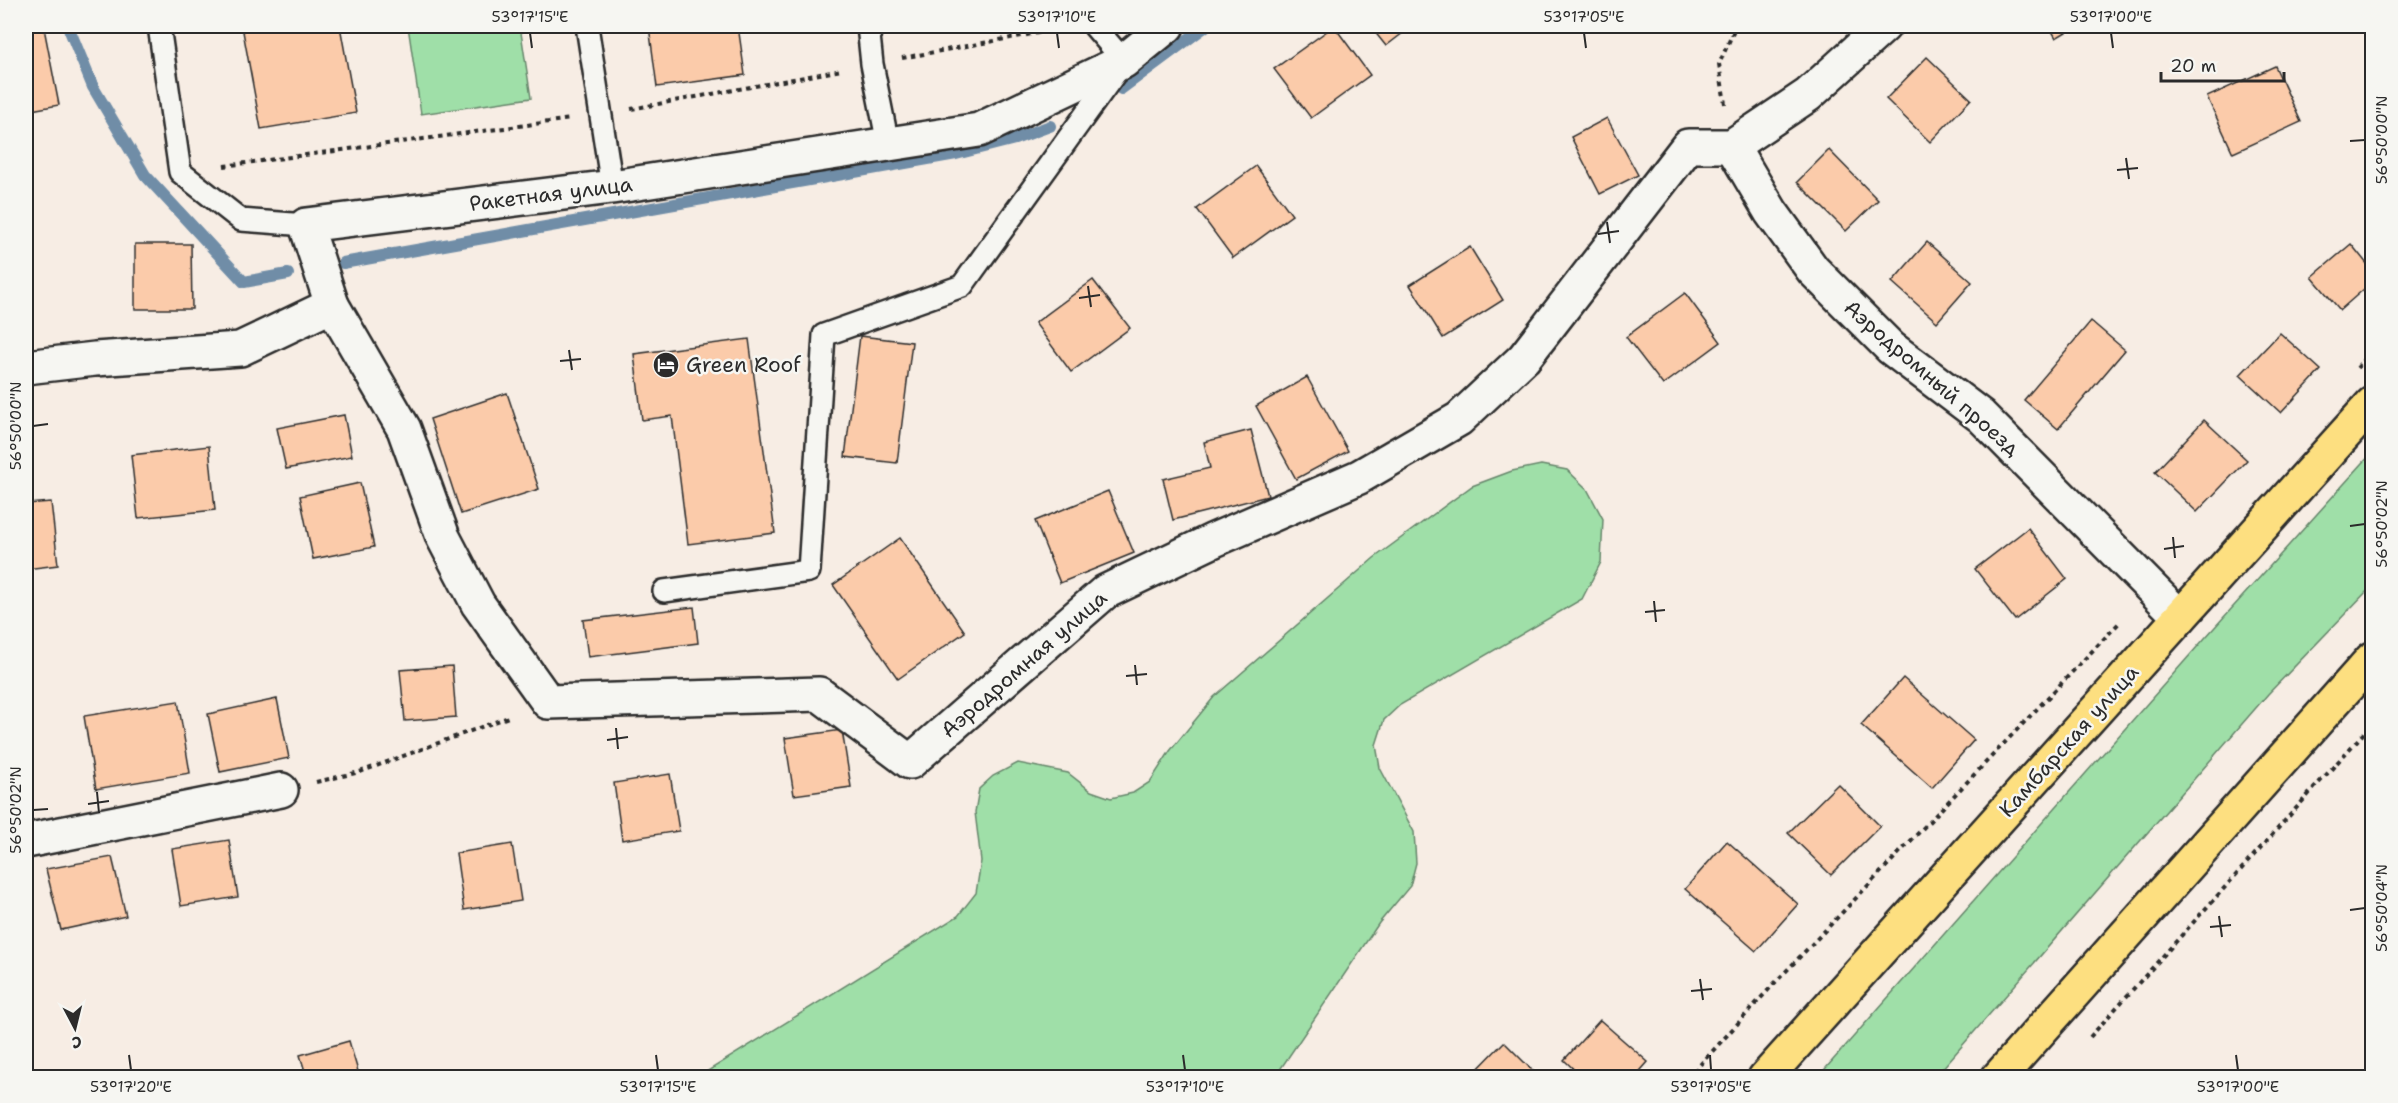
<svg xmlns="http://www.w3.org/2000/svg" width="2398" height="1103" font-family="'Shantell Sans',sans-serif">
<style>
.green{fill:#9fdfa8;stroke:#65856a;stroke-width:1.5}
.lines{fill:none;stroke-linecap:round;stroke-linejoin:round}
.stream{stroke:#6f8da7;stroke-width:12}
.building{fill:#fbcbaa;stroke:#2b2b2b;stroke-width:1.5}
.service-casing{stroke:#2b2b2b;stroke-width:26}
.minor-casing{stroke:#2b2b2b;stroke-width:38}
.primary-casing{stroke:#2b2b2b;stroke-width:38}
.path{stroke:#2b2b2b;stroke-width:4;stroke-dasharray:4.5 4.5;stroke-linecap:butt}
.service{stroke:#f6f6f2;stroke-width:21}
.minor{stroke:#f6f6f2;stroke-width:33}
.primary{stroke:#fddf80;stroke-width:33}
.ticks{fill:none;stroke:#2b2b2b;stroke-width:2}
.labels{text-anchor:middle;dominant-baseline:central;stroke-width:5;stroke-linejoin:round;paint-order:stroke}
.street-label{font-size:21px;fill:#2b2b2b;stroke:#f6f6f2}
.poi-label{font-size:21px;fill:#2b2b2b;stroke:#f6f6f2;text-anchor:start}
.neatline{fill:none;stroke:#2b2b2b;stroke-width:2}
.ticks-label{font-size:15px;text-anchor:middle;fill:#2b2b2b}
</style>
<rect width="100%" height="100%" fill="#f7ede4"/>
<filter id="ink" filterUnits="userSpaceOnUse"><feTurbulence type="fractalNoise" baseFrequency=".0167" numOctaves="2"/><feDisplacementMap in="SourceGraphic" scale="12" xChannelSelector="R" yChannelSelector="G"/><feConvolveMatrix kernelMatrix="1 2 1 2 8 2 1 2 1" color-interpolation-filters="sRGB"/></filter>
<g filter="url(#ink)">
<!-- green -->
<g class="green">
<polygon points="408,26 520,26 531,98 421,114"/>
<polygon points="2372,453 2372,586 2268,694 1935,1077 1818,1077 2205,638"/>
<polygon points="1541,465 1567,470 1587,489 1603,519 1601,562 1582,599 1400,705 1384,720 1376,745 1380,768 1414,832 1416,863 1410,886 1379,923 1275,1077 698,1077 958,916 976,893 981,861 975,812 979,789 993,776 1018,763 1068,773 1091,791 1111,798 1133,793 1150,782 1170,751 1214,697 1374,558 1472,486 1512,471"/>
</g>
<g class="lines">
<!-- stream -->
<g class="stream">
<polyline points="68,26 93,87 145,175 244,282 288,274"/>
<polyline points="1121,89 1206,26"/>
<polyline points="343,263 956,154 1015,139 1050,126"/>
</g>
</g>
<!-- building -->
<g class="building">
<polygon points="242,26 340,26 356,113 261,129"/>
<polygon points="649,26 738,26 745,75 657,87"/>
<polygon points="1334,26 1370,75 1311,118 1274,69"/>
<polygon points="1370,26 1412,26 1386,46"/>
<polygon points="2049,26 2076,26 2056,38"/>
<polygon points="44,28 59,105 26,111 26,32"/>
<polygon points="1927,57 1971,99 1930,142 1886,99"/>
<polygon points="2275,66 2301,122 2233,153 2207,97"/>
<polygon points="1607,118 1638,175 1600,194 1571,137"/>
<polygon points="1829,150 1878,200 1846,231 1797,182"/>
<polygon points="1256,166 1292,215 1233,258 1197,209"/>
<polygon points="1927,242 1972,282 1937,322 1892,282"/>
<polygon points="135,244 191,244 192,309 135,309"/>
<polygon points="2351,244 2372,270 2372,282 2340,310 2312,277"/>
<polygon points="1470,247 1503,300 1443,338 1410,285"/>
<polygon points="1093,280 1130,328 1071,372 1035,323"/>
<polygon points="1685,293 1721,342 1663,385 1626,337"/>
<polygon points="2091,321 2125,350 2058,429 2024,400"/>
<polygon points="2280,333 2321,370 2281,413 2240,375"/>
<polygon points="860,336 912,342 897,463 845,457"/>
<polygon points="749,339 775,533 688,544 672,416 642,420 634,354"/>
<polygon points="1307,377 1348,451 1296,479 1256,406"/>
<polygon points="507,393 539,489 461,514 430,419"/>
<polygon points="344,415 352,456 286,469 277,428"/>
<polygon points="2204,420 2247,460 2197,512 2155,472"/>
<polygon points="1251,430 1268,496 1173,520 1163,479 1210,468 1204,442"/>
<polygon points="209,446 215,510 138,518 131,455"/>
<polygon points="360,483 374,547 313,559 300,496"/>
<polygon points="1108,491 1134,553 1060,583 1035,521"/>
<polygon points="51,502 58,565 26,569 26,504"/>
<polygon points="2028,528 2067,579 2015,620 1975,569"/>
<polygon points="900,538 965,632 898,679 833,585"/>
<polygon points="694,607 698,643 588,657 583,620"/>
<polygon points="452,666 456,717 405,721 400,670"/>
<polygon points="1903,678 1974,740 1932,788 1861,725"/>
<polygon points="277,699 289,758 220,772 208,714"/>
<polygon points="178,701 190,773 96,789 84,716"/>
<polygon points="842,730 851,787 794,795 785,738"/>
<polygon points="670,774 679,831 622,840 614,783"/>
<polygon points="1838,784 1880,826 1831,875 1788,833"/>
<polygon points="229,840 238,897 181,906 172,849"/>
<polygon points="1727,841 1798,904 1756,951 1685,889"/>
<polygon points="512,844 521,901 464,910 456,853"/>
<polygon points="112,857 126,916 61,930 46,869"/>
<polygon points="1600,1020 1648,1062 1634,1078 1583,1078 1564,1060"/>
<polygon points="349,1041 360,1078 307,1078 300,1055"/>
<polygon points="1504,1042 1540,1078 1469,1078"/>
</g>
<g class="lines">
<defs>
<g id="service">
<polyline points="159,26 180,172 241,220 306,225"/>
<polyline points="587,26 612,187"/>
<polyline points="868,26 872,64 888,144"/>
<polyline points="664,591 809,571 824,335 962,286 1124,61 1094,26"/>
</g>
<g id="minor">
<polyline points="1732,146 1771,212 1813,270 1891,348 1981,416 2180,617"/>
<polyline points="332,305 404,429 443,537 478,604 548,702 819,694 910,762 1105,592 1214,540 1359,477 1459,419 1524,358 1688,146 1732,146 1808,95 1884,26"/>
<polyline points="26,367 95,359 240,349 332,305 306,225 612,187 979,130 1124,61 1167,26"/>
<polyline points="26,841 281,790"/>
</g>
<g id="primary">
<polyline points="1765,1078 2372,404"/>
<polyline points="1998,1078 2372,659"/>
</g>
</defs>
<!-- service casing -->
<use href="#service" class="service-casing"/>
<!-- minor casing -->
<use href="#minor" class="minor-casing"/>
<!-- primary casing -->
<use href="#primary" class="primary-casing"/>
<!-- path -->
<g class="path">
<polyline points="902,58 1054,30 1060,26"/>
<polyline points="1725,104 1719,64 1736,26"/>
<polyline points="631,109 842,70"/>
<polyline points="224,166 571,119"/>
<polyline points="2357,368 2372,352"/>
<polyline points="316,782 360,772 511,716"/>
<polyline points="2090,1037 2372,724"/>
<polyline points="1688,1078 1771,987 2121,621"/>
</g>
<!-- service -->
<use href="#service" class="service"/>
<!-- minor -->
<use href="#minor" class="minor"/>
<!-- primary -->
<use href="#primary" class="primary"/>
</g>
</g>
<!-- ticks -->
<path class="ticks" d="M 530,33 L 532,48M 1057,33 L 1059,48M 1584,33 L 1586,48M 2111,33 L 2113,48M 2350,141 L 2365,140M 2126,158 L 2129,179M 2117,170 L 2138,168M 1607,222 L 1610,243M 1598,234 L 1619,231M 1088,286 L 1091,307M 1079,298 L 1100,295M 569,350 L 572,370M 560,361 L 581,359M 33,426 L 48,424M 2350,526 L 2365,524M 2173,537 L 2175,558M 2164,549 L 2184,546M 1654,601 L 1656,622M 1645,612 L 1665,610M 1135,665 L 1137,685M 1126,676 L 1147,674M 616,728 L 618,749M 607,740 L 628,737M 97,792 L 99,813M 88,804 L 109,801M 33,810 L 48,809M 2350,910 L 2365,908M 2219,916 L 2222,937M 2210,927 L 2231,925M 1700,979 L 1703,1000M 1691,991 L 1712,989M 129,1055 L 131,1070M 656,1055 L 658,1070M 1183,1055 L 1185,1070M 1710,1055 L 1711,1070M 2236,1055 L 2238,1070"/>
<!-- icons -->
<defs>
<symbol id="hotel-disc" viewBox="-11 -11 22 22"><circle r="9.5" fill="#2b2b2b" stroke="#f6f6f2"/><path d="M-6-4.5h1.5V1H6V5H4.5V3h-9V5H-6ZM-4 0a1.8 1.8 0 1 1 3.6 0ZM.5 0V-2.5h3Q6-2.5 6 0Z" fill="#fff"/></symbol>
</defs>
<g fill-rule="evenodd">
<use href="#hotel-disc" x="651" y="350" width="30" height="30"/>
</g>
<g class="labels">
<!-- street labels -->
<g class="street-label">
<text transform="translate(551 194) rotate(-7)">Ракетная улица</text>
<text transform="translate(1932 378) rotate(41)">Аэродромный проезд</text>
<text transform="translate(1024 664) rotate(-41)">Аэродромная улица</text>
<text transform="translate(2069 741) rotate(-48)">Камбарская улица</text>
</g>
<!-- poi labels -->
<g class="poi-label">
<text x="686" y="365">Green Roof</text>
</g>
</g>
<!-- margin -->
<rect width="2398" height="1103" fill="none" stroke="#f6f6f2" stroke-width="66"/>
<!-- north arrow -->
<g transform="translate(75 1028) rotate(173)" stroke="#f6f6f2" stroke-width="4.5" paint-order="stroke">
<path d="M0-4.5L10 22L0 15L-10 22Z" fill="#2b2b2b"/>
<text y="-9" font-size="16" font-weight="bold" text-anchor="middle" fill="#2b2b2b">С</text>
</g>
<!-- scale -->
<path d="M2161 72v9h123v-9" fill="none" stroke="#2b2b2b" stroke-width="3"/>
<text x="2170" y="72" font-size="18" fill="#2b2b2b" stroke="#f6f6f2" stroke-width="4.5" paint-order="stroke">20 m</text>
<rect x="33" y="33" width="2332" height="1037" class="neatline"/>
<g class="ticks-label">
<text x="530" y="22">53°17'15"E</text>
<text x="1057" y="22">53°17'10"E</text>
<text x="1584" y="22">53°17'05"E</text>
<text x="2111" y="22">53°17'00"E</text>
<text transform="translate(2382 140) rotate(-90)" y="5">56°50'00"N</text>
<text transform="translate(16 426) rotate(-90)" y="5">56°50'00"N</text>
<text transform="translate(2382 524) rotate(-90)" y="5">56°50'02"N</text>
<text transform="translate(16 810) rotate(-90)" y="5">56°50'02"N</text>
<text transform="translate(2382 908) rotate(-90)" y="5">56°50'04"N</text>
<text x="131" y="1092">53°17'20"E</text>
<text x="658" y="1092">53°17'15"E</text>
<text x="1185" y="1092">53°17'10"E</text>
<text x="1711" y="1092">53°17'05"E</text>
<text x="2238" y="1092">53°17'00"E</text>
</g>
</svg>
